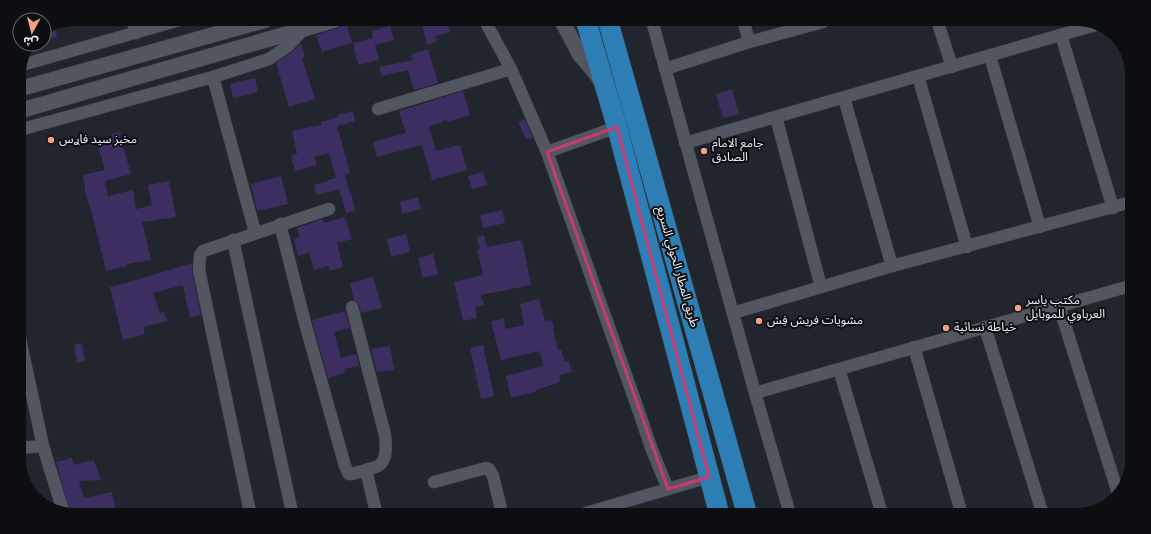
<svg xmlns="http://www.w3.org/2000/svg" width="1151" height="534" font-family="Overpass,'Noto Sans Arabic',sans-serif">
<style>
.building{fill:#3d2e62}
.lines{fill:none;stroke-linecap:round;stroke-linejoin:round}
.minor-casing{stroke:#3d4048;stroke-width:13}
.tertiary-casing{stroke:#3d4048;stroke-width:16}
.trunk-casing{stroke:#3d4048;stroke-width:21}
.minor{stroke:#525661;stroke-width:12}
.tertiary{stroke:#525661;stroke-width:15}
.trunk{stroke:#2c7eb4;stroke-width:20}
.marked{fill:none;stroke:#c93973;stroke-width:3;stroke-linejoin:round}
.poi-dot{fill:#f39f82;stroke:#0d0e12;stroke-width:1.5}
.labels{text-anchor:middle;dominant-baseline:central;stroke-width:4;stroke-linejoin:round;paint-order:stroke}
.poi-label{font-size:12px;fill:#eff1f8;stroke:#0d0e12;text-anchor:start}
.street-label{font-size:12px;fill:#eff1f8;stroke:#0d0e12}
</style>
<rect width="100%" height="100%" fill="#21252e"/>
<!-- building -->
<g class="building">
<polygon points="344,20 345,20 352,43 322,52 316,35 338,28 342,26"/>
<polygon points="421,20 447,21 450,32 435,36 437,42 427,45"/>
<polygon points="390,26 394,40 375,45 379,60 358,65 353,43 373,38 372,31"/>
<polygon points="55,27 57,37 49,39 47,30"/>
<polygon points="301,43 305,58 302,58 315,99 289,107 276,63 292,52"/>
<polygon points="428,49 438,83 414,90 408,70 382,76 379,67 413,60 411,54"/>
<polygon points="255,78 258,92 233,98 230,84"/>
<polygon points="732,89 739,114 723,118 716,94"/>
<polygon points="463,91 470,115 447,122 446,120 429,127 436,151 460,145 467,170 432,180 422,145 377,157 373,142 406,133 399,111"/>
<polygon points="353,111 355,121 337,126 350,173 345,175 350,193 351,192 355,211 346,213 339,189 317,195 314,185 328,181 328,180 336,178 329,153 314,157 317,165 295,171 291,156 297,154 292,131 321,125 321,122 338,117 337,115"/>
<polygon points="525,119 533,138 526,139 518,122"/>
<polygon points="119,132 131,174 105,181 108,196 133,190 136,209 152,205 148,185 169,181 176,217 142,222 151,260 127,264 127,266 106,271 91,210 86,196 83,175 105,170 98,146 113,142 111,134"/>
<polygon points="483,172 487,185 472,189 468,176"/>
<polygon points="281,176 288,204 257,211 251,184"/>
<polygon points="418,197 421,209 402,214 400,202"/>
<polygon points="502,210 505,223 483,228 480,215"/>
<polygon points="345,217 352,239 337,243 343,267 330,271 328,266 314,270 309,252 298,256 294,239 299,238 297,228 323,219 324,223"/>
<polygon points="406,234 410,252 391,257 387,239"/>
<polygon points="484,235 487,247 522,240 531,285 481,295 484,305 475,307 477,318 463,321 454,282 483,275 477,249 480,249 477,237"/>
<polygon points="433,254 438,274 423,278 418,258"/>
<polygon points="192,263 192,272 201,315 190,318 183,285 153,293 160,313 164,312 167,321 143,327 145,334 123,340 110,287 133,281"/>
<polygon points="373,277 382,308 361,313 359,305 354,300 350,283"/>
<polygon points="539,299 545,321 552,320 554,328 553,329 558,350 561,349 565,362 569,361 572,372 559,375 560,382 536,390 537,391 511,398 506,376 543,366 540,351 501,360 491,321 504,319 505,329 524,325 520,304"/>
<polygon points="345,311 350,328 334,332 341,358 356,354 359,366 344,369 345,373 328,378 312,320"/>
<polygon points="82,343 85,361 77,363 74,345"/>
<polygon points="483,345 494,396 481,399 470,348"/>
<polygon points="390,346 394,370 377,372 371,349"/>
<polygon points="72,458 74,465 94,460 101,480 79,481 84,498 112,492 116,511 70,511 56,462"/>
</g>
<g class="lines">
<defs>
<g id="minor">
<polyline points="132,19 136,33"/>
<polyline points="485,21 511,69 547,152 638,409 652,450 668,489"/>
<polyline points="652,21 755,393 790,514"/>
<polyline points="744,22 749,42"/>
<polyline points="938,23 952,67"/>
<polyline points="1061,35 1113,208"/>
<polyline points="990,56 1040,227"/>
<polyline points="22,65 183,19"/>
<polyline points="665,69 749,42 823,22"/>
<polyline points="918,76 967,247"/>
<polyline points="213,77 255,232"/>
<polyline points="844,98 892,266"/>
<polyline points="378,109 511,69"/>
<polyline points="776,117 821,287"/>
<polyline points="19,130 213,77 269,59 288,46 303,30"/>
<polyline points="685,143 1099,24"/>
<polyline points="547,152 617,127"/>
<polyline points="280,224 305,323 345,466 349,474 352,474 366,470 376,512"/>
<polyline points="233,240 292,512"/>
<polyline points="1059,306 1118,493"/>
<path d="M 352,307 L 385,435 C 386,445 388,460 378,466 C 375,468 369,468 366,470"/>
<polyline points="733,313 892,266 1131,202"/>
<polyline points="985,327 1043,515"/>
<polyline points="19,334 43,446 63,511"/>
<polyline points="914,347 962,515"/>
<polyline points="839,369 882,514"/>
<polyline points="755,393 1130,286"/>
<polyline points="19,448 43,446"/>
<polyline points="434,482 486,468 489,469 493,476 502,513"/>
<polyline points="250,512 199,270 200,255 203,251 329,209"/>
<polyline points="586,513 709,477"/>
</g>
<g id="tertiary">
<polyline points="562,21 580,55 597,75 601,82"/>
<polyline points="19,89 266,20"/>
<polyline points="19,111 335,20"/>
</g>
<g id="trunk">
<polyline points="586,21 617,127 719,513"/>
<polyline points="608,21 747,514"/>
</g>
</defs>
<!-- minor casing -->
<use href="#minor" class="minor-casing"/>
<!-- tertiary casing -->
<use href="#tertiary" class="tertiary-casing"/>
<!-- trunk casing -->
<use href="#trunk" class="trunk-casing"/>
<!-- minor -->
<use href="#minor" class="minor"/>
<!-- tertiary -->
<use href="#tertiary" class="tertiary"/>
<!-- trunk -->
<use href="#trunk" class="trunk"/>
</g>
<!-- marked area -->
<path class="marked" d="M 617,127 L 709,477 L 668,489 L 547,152 Z"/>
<!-- markers -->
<g class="poi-dot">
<circle cx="51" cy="140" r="4"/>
<circle cx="704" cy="151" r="4"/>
<circle cx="1018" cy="308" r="4"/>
<circle cx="759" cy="321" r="4"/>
<circle cx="946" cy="328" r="4"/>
</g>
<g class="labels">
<!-- poi labels -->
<g class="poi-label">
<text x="59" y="140">مخبز سيد فاࢪس</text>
<text x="712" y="144">جامع الامام<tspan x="712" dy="14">الصادق</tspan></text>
<text x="1026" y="301">مكتب ياسر<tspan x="1026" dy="14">العرباوي للموبايل</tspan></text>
<text x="767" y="321">مشويات فريش فِش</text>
<text x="954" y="328">خياطة نسائية</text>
</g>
<!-- street labels -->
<g class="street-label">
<text transform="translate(677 267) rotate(74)">طريق المطار الحولي السريع</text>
</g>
</g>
<!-- crop -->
<path d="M0 0H1151V534H0ZM74 26H1077A48 48 0 0 1 1125 74V460A48 48 0 0 1 1077 508H74A48 48 0 0 1 26 460V74A48 48 0 0 1 74 26Z" fill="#0d0e12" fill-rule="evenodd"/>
<!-- north arrow -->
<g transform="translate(32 32) rotate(187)"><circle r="19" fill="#0d0e12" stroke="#67696e"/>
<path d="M0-3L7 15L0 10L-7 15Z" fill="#f39f82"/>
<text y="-6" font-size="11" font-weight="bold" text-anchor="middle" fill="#eff1f8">ش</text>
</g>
</svg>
